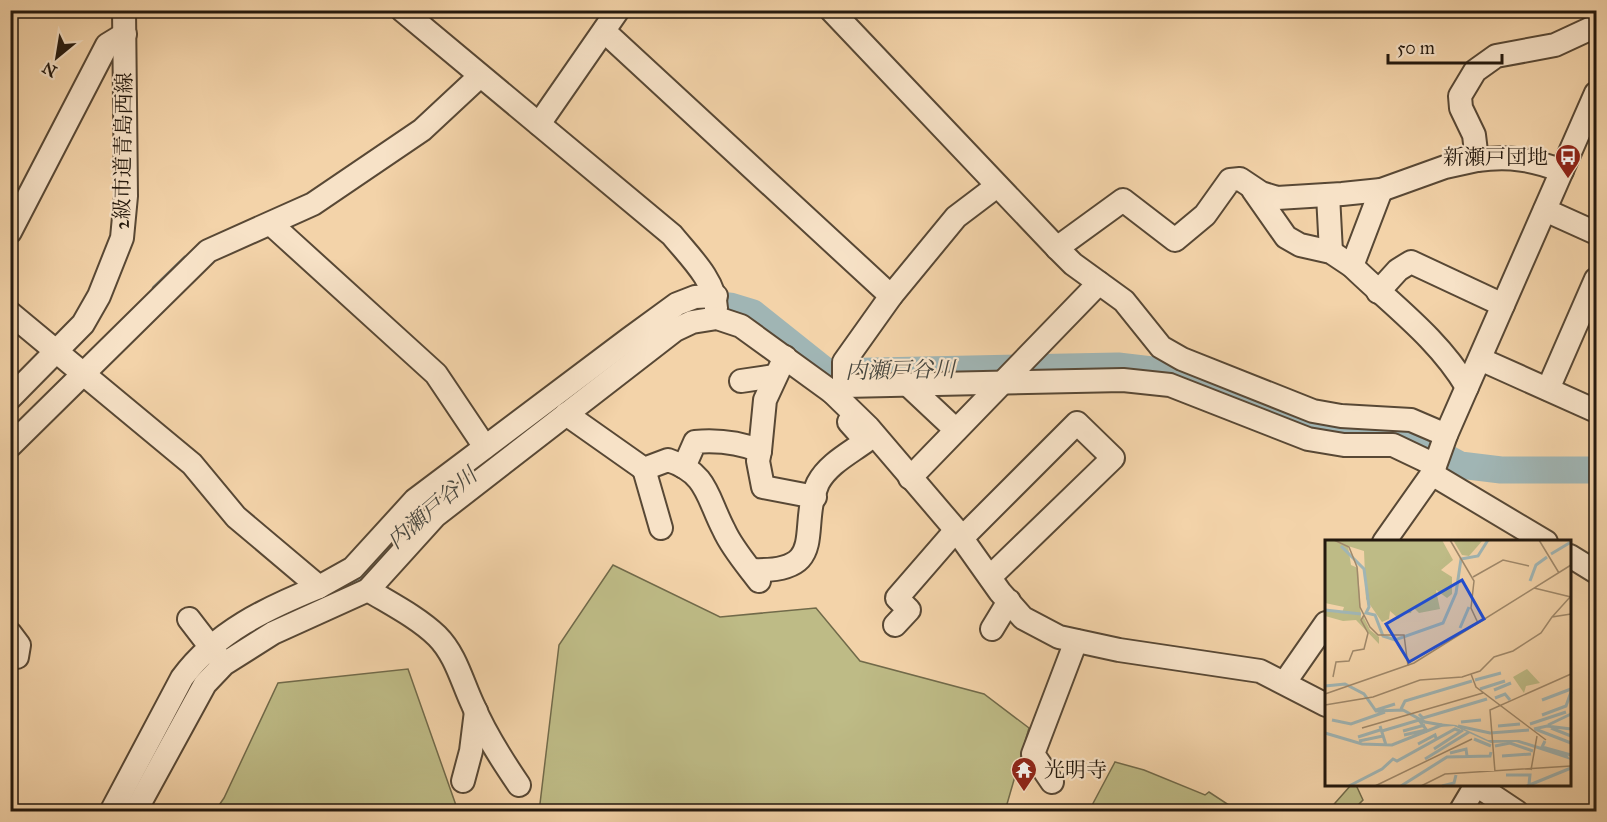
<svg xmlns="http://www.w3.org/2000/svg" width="1607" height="822" font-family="'IM FELL Great Primer','Noto Serif JP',serif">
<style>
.green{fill:#bebb86;stroke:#716a4a;stroke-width:1.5}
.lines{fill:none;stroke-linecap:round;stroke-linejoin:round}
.stream{stroke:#6e7772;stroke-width:4.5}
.river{stroke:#a0b5b4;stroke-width:27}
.minor-casing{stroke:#584835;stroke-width:26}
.minor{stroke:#f7e2c7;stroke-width:22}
.labels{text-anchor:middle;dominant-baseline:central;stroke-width:4.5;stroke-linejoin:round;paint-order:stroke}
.street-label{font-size:21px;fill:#24190e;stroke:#f7e2c7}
.poi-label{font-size:21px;fill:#24190e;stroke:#f7e2c7;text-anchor:end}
.water-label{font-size:22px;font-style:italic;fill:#494840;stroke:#f7e2c7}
.inset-river{fill:none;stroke:#a0b5b4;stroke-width:3}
.inset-road{fill:none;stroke:#a0896b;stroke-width:1.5}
.view{fill:#1d4ed8;fill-opacity:0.15;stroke:#1d4ed8;stroke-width:3}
.inset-edge{fill:none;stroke:#24190e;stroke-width:3}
</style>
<rect width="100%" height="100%" fill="#f3d3a9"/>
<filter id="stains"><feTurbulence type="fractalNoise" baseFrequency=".00333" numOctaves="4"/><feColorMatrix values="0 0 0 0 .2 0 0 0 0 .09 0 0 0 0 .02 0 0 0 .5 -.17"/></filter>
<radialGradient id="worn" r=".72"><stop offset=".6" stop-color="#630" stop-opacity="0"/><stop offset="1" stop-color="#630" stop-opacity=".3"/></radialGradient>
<!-- green -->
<g class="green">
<polygon points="613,565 720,617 816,608 860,661 984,694 1029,728 1005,811 539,812 559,645"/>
<polygon points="408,669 458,811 215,811 224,798 278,683"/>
<polygon points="1115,762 1144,770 1205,795 1209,792 1238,811 1089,811"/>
<polygon points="1351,785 1356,785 1363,800 1352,811 1328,811"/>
</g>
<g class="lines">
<!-- stream -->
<polyline class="stream" points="154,288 185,258"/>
<!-- river -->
<g class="river">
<polyline points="691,310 700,306 730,306 753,313 827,372 1118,366 1169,372 1280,416 1327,429 1381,430 1410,438 1460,465 1501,470 1596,470"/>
<polyline points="301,604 349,584 364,574 398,533 423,510 490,460"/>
<polyline points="157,751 186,694 211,661"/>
</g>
<defs>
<g id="minor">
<path d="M 402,10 L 672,235 C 689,256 715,280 716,308"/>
<polyline points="831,10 1057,248 1073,264 1124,301 1161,347 1182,359 1313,411 1341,416 1411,420 1446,435"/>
<polyline points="604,31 891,296"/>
<polyline points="539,124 618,10"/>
<path d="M 1477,160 C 1509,156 1532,159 1562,171"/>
<polyline points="1253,190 1286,237 1300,245 1331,252 1352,266"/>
<path d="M 1381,190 L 1352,266 C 1392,305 1438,338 1467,387"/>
<polyline points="1328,195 1331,252"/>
<polyline points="1545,210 1596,233"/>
<polyline points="271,224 436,374 485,447"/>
<polyline points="10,232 107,45 125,34"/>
<polyline points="1057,248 1123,200 1175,240 1205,215 1230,180 1240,179 1261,193 1277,198 1342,194 1381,190 1445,167 1477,160 1474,135 1461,108 1460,96 1475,71 1496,56 1555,45 1596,26"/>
<polyline points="1378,292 1398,270 1411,262 1503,305"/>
<polyline points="10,313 192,464 236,517 319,587 353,568 415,500 629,339 677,304 695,297 716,296"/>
<polyline points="1480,359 1596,411"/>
<polyline points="741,381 775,376"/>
<polyline points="907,384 956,430"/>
<polyline points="844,386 844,362 891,296 956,217 997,186"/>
<polyline points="1548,389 1596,279"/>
<polyline points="832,392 844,386 1123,380 1170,385 1308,439 1344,445 1393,445 1435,465"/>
<polyline points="10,398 83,324 99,296 122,238 126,196 124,10"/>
<path d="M 566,414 L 644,469 L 668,460 C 708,473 707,498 724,530 C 732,548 747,565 759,581"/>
<polyline points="10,446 208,251 313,204 422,130 480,76"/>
<polyline points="760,451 758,461 763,487 815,497"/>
<path d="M 684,467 L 695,442 C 718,440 738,442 760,451 L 765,400 L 785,357"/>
<polyline points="644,469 661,528"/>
<polyline points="1432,474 1546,542"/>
<polyline points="910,478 1099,283"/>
<polyline points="962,538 1077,423 1113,458 990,577"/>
<polyline points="1384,542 1432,474 1446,435 1596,93"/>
<polyline points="1570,556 1596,572"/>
<path d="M 751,570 C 831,573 797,529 818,483 C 828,464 850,453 866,441 L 849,422"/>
<path d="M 368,590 C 391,604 417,617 437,636 C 456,655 462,682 473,705 C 485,734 502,760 519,785"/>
<polyline points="189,619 219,658"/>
<polyline points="895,625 909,610 897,598 956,530"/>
<polyline points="992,629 1009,601"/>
<polyline points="10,633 19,645 17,657"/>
<polyline points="1285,682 1326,623"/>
<polyline points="463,781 471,751 476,711"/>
<polyline points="1052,782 1033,754 1076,641"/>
<polyline points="1475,784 1517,812"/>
<path d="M 111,812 L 182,678 C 216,632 267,608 319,587"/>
<polyline points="135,812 205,684 224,664 273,633 368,590 435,516 675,330 692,322 717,318 741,326 832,392 868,427 956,530 1000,592 1023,618 1059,637 1119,650 1260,671 1326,705"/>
<polyline points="1460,812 1476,785"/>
</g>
</defs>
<!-- minor casing -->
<use href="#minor" class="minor-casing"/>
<!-- minor -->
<use href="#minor" class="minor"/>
</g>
<!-- icons -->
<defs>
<symbol id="bus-pin" viewBox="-11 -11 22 30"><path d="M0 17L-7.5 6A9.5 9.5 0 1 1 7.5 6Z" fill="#8f2418" stroke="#f7e2c7"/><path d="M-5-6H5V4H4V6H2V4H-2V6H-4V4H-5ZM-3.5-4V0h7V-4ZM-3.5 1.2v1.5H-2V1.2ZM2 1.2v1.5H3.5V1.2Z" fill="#fff"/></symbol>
<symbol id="temple-pin" viewBox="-11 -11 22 30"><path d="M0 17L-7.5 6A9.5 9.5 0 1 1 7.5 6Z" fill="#8f2418" stroke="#f7e2c7"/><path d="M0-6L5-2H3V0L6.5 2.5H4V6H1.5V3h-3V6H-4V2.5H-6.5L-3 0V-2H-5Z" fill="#fff"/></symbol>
</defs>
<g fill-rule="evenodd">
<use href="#bus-pin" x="1553" y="142" width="30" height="40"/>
<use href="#temple-pin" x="1009" y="755" width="30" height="40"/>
</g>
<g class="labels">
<!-- street labels -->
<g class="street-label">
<text transform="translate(123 151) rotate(-89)">2級市道青島西線</text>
</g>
<!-- poi labels -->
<g class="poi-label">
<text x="1548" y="157">新瀬戸団地</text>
<text x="1044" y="770" text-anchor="start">光明寺</text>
</g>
<!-- water labels -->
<g class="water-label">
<text transform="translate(900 370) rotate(-1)">内瀬戸谷川</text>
<text transform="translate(432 508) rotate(-41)">内瀬戸谷川</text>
</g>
</g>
<!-- overview -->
<g transform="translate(1325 540)">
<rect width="246" height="246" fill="#f3d3a9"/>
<path d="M 0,0 L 117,0 L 128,20 L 116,30 L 127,37 L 127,54 L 122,58 L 111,50 L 115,69 L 94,73 L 88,67 L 86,73 L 76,74 L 74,79 L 65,71 L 64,79 L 57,82 L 41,59 L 39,11 L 23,6 L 26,25 L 33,28 L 36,79 L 38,76 L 45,90 L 54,97 L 54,104 L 31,80 L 18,81 L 0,76 L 0,70 L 17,73 L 19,67 L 0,63 ZM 128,0 L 158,0 L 144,16 L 137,15 ZM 202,129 L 215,143 L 201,146 L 199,153 L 188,137 Z" fill="#bebb86"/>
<path d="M 112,183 L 131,185 L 163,200 L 194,200 L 242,215 L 246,220 L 191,202 L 166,203 L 129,186 L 114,187 Z" fill="#a0b5b4"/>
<path class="inset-river" d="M 16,6 L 39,29 L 44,67 L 41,73 L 50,75 L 58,96 L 70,100 L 118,83 L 131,53 L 136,19 L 153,16 L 163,0M 226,14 L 246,2M 205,41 L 211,25 L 222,17M 0,70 L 36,74M 135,88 L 144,67M 150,140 L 176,133M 0,146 L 20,144 L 39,154 L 51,171 L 78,170 L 100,182 L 117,185M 155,149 L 180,141M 169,150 L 186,143M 170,158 L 180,154 L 185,160M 217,160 L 246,149M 76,169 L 80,161 L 147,141M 51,170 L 70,164M 94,174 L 98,178 L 162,159M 217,175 L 241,166 L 246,152M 7,180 L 26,184 L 60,172M 136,182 L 156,180M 205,184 L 241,172M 223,185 L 246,174M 55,186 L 61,205M 133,186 L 165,193 L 204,190M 173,186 L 195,184M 226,188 L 246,196M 209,189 L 222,186 L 246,189M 210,189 L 246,203M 57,191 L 94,180 L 103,192M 78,191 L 100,185M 0,193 L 37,204 L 67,205 L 117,185M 79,195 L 101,190M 33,197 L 55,190M 149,199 L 166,206M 34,201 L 58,196M 220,201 L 217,207 L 246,215M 93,204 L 110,195 L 111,198M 170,206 L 185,203 L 208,211M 109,209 L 138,190M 125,213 L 141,209 L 142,216M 177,216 L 206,214M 100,219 L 144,192M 181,235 L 205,235 L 204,244M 24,246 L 57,229 L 68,219 L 72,221 L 130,189 L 135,191M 76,246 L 122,217 L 165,216 L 166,212M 117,246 L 129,243 L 131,235M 202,246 L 246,228"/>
<path class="inset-road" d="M 9,0 L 24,7 L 32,27 L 35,67 L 45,87 L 53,95 L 79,95 L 83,126M 125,0 L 149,41 L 146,68 L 153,83M 214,0 L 234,33M 148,37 L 178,20 L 204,26M 209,48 L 246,57M 227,77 L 246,56M 146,134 L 151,147 L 221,200M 8,137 L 11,122 L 24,121 L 28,111 L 39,109 L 43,93 L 36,80 L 39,75M 0,154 L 89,123 L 246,25M 0,165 L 48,157 L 95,140 L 137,137 L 155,131 L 169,117 L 188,111 L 216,93 L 227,77 L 246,74M 37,188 L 158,153M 206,230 L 212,196M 170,232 L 165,170 L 246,134M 50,246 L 147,199M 96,246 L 120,234 L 246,226"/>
<path class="view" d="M 137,40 L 159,79 L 84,122 L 61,84 Z"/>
<rect width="246" height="246" class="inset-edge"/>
</g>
<!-- margin -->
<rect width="1607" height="822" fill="none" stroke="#f3d3a9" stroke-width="36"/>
<rect x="12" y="12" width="1583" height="798" fill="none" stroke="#24190e" stroke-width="3"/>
<rect x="18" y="18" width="1571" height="786" fill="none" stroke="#24190e" stroke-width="1.5"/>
<!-- north arrow -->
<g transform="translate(57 57) rotate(210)" stroke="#f7e2c7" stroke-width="4.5" paint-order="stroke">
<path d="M0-4.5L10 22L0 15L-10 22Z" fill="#24190e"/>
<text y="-9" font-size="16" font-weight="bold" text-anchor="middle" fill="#24190e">N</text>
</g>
<!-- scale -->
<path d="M1388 54v9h114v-9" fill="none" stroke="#24190e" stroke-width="3"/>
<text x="1397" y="54" font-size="18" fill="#24190e" stroke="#f7e2c7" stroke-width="4.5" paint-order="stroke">50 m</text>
<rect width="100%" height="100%" filter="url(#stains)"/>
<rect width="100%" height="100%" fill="url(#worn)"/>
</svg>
